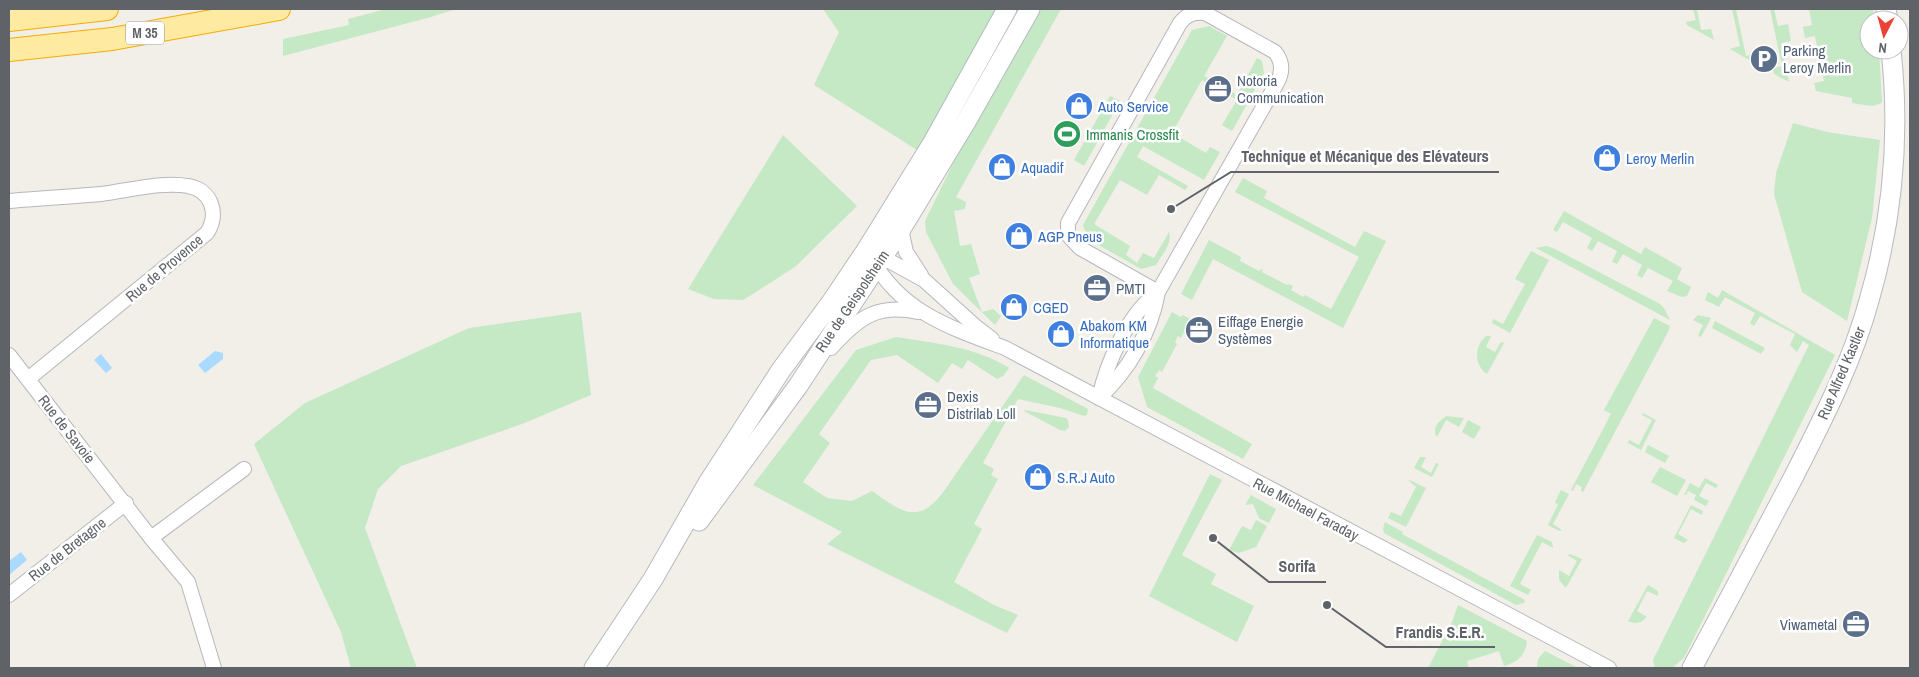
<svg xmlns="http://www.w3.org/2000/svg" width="1919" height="677" font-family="'Archivo Narrow',sans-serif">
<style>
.green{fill:#c5e8c5}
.water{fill:#aadaff}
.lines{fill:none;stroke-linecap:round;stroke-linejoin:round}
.minor-casing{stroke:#b5b8bc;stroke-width:16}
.secondary-casing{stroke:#b6babf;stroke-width:21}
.trunk-casing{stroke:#f9ab00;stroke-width:24}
.minor{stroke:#fff;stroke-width:14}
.secondary{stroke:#fff;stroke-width:19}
.trunk{stroke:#feeaa1;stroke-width:22}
.labels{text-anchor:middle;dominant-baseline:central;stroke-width:5;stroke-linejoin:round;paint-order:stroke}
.shield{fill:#fff;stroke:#8f9295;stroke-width:1}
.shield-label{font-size:14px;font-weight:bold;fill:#5f6368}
.service-label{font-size:15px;fill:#4e5e75;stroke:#fff;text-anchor:start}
.shop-label{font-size:15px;fill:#366cbe;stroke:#fff;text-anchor:start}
.leisure-label{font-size:15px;fill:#27864d;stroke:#fff;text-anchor:start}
.street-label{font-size:15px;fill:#5f6368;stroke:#fff}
.leader{fill:none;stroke:#5f6368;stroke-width:2}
.callout-dot{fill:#5f6368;stroke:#fff;stroke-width:2}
.callout-label{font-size:16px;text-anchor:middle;font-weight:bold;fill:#5f6368;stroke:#fff;stroke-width:5;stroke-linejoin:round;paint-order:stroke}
</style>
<rect width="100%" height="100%" fill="#f1efe8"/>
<!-- green -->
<g class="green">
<polygon points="386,9 456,9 431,17 283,56 283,39 349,25 348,19"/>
<polygon points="823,9 998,9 917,150 814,85 839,32"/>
<polygon points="1040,9 1061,9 956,197 966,202 965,209 954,211 960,246 971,244 980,274 969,278 982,312 993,309 1001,316 995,325 953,284 926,232 925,221 963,143"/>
<polygon points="1693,9 1697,9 1701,30 1711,29 1714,40 1687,25 1686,22 1696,20"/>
<polygon points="1732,9 1736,9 1746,56 1756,54 1758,65 1730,49 1740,46"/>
<polygon points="1770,9 1774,9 1778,26 1788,24 1791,41 1781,43 1789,82 1774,74 1773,68 1782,66"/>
<path d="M 1809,9 L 1873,9 L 1875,20 L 1869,20 L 1869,50 L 1879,50 L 1882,102 C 1874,109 1862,104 1852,103 L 1852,98 L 1816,91 L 1814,83 L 1824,81 L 1815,36 L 1805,38 L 1803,27 L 1812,25 Z"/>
<path d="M 1209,26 L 1227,36 L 1204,76 L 1218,84 L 1216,88 L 1202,80 L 1172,133 L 1206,153 L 1210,147 L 1220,152 L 1204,180 L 1143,146 L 1137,157 L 1188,186 L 1185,190 L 1159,175 L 1147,195 L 1120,180 L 1094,224 L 1130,246 L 1126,255 L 1137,263 L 1143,253 L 1154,258 L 1169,232 C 1173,243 1161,256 1156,265 L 1141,269 L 1088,239 L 1083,225 L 1192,30 Z"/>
<polygon points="1257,58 1262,61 1264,73 1232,131 1222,125 1237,100 1220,90 1222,87 1237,95"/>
<polygon points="1110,96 1120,101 1084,166 1074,160"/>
<polygon points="1793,123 1827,132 1880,140 1872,218 1847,321 1802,292 1774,194 1776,173"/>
<polygon points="783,135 857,206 795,267 743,300 714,299 688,289"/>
<polygon points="1243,178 1267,191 1264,198 1355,247 1364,231 1386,241 1343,328 1213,259 1192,300 1181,294 1209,240 1241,257 1240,261 1259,271 1261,269 1263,270 1262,272 1287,285 1288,284 1293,286 1291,290 1303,297 1305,295 1331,309 1359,257 1235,192"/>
<polygon points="1564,211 1641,254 1645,247 1682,268 1677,279 1691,287 1687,296 1682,297 1667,291 1673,281 1648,268 1642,278 1637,275 1642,265 1623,254 1617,264 1612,262 1617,251 1598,241 1592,251 1587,248 1592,238 1563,222 1557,232 1553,230"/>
<polygon points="1546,246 1553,248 1660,304 1664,308 1670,320 1536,248"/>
<polygon points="1531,251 1549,260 1510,333 1492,323 1493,319 1503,324 1525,284 1515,279"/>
<polygon points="1722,290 1835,355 1684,658 1672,668 1655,668 1653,660 1809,345 1803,341 1797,352 1790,345 1795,334 1760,316 1754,326 1750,323 1755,313 1725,297 1719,307 1705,300 1708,292 1718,298"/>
<polygon points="581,312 591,395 522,424 401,466 378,489 365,528 417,668 351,668 341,632 254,444 305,403 469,328"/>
<polygon points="1172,312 1181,317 1183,315 1199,324 1195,333 1186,328 1181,338 1178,336 1175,342 1177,344 1162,372 1159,370 1155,376 1158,378 1153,388 1252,444 1243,459 1147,407 1138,377"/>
<polygon points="1698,315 1711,318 1701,337 1698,335 1703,325 1693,320"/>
<polygon points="1654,318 1670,326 1668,332 1583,492 1581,491 1582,487 1576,484 1573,491 1571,490 1611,414 1604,410"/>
<polygon points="1715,321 1765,348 1761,354 1712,328"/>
<path d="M 1486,336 L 1491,336 L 1486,347 L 1495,352 L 1501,342 L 1504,343 L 1487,374 C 1474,365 1474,346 1486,336 Z"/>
<path d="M 896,337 C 933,343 977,347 1009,368 L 1003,376 L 997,379 L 968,360 L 962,369 L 952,363 L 938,383 L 897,355 L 871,360 L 819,434 L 830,443 L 803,482 L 827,498 L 852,501 L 872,491 C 902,512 918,526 944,491 L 1024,375 L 1088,409 L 1087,415 L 1084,416 L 1060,408 L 1018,399 L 983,463 L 994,469 L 991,475 L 998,479 L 974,524 L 982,529 L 954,582 L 994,605 L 1018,615 L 1007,633 L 827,544 L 842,532 L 753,485 L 856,350 Z"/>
<polygon points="1025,410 1066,418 1068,420 1069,427 1065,431 1060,430 1024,411"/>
<polygon points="1643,413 1656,420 1641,450 1628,443 1629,440 1639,445 1652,420 1642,415"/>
<polygon points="1446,416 1464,418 1459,427 1446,420 1437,437 1435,434 1435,428 1438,423"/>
<polygon points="1468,420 1481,427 1474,439 1462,432"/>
<polygon points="1648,445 1669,456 1665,463 1645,452"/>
<polygon points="1420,457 1426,457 1421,467 1431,473 1436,463 1439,464 1432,477 1414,468"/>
<polygon points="1660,467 1686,480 1677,496 1651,482"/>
<polygon points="1210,474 1222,480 1182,555 1216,574 1211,584 1254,606 1237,642 1149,596"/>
<polygon points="1705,478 1718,485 1716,488 1706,483 1699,496 1709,501 1706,506 1694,500 1696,495 1688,491 1686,495 1684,495 1690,483 1699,488"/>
<polygon points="1408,480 1412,481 1426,488 1406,527 1388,518 1391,512 1401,516 1416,487"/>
<polygon points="1561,490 1569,494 1553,524 1562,530 1559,531 1548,525 1558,505 1555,502"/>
<polygon points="1251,495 1276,509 1269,523 1259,518 1253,504 1245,505"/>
<polygon points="1691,505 1703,511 1702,515 1691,509 1678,534 1688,540 1684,543 1674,538"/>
<polygon points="1256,520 1267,526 1256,547 1239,553 1229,550 1242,526 1251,530"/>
<polygon points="1385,522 1403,532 1402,534 1525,600 1524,603 1516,605 1384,533 1383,529"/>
<polygon points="1537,535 1552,542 1553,548 1542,542 1520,584 1531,590 1528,595 1510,586"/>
<polygon points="1570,554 1582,559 1566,588 1559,580 1559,570 1569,576 1577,561 1567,555"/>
<polygon points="1648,585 1658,591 1658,596 1647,591 1637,611 1647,617 1641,622 1634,623 1628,621"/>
<path d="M 1458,605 L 1527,641 C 1525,656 1518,662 1504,666 L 1499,651 L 1467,661 L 1469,668 L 1428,668 L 1452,622 Z"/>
<polygon points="1545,651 1578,668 1537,668 1538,659"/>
</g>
<!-- water -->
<g class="water">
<polygon points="215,351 223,353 223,359 205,373 198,365"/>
<polygon points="101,354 112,368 106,373 94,360"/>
<polygon points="21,552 27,560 9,575 9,561"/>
</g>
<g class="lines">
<defs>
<g id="minor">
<path d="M 9,201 C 39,198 70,197 101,194 C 127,191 162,181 188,186 C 212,190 219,214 207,233 L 28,379"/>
<polyline points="901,229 906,252 921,275"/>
<polyline points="875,253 924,280 975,326 992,339"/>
<path d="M 872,259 C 901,312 951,328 1005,348 L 1609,668"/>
<path d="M 831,348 C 858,318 877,303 918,312"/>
<polyline points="9,355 151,538 188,582 214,668"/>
<path d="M 1099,398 C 1129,370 1151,332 1158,292 L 1277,83 C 1283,72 1283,62 1275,52 L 1205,13 C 1194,12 1187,14 1180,23 L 1068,223 L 1068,235 L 1080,248 L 1158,292"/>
<path d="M 1099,398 C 1107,362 1128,314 1158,292"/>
<polyline points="151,538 244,469"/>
<polyline points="9,595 126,503"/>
</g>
<g id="secondary">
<polyline points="1886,9 1888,20"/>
<polyline points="699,521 798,386 901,229 967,120 1030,9"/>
<polyline points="594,668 653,579 708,483 781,370 830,304 867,249 932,144 1007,9"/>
<path d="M 1692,668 C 1726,605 1760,541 1793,478 C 1823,419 1853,361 1870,297 C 1893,217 1900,133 1891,50"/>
</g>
<g id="trunk">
<polyline points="9,20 107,9"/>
<polyline points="9,50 112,39 279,9"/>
</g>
</defs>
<!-- minor casing -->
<use href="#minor" class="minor-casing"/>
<!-- secondary casing -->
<use href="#secondary" class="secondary-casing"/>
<!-- trunk casing -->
<use href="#trunk" class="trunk-casing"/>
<!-- minor -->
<use href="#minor" class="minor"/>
<!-- secondary -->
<use href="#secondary" class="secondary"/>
<!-- trunk -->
<use href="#trunk" class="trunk"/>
</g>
<!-- icons -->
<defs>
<symbol id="parking-disc" viewBox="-11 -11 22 22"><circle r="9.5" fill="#5c6f8a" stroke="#fff"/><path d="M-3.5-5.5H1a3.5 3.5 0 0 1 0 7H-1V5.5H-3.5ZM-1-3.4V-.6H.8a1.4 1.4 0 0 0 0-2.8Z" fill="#fff"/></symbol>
<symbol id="office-disc" viewBox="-11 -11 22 22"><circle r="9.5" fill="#5c6f8a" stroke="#fff"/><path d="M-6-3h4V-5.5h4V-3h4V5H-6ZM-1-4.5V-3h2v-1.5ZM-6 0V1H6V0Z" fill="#fff"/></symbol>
<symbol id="shop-disc" viewBox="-11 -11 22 22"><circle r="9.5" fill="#3f7fe0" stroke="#fff"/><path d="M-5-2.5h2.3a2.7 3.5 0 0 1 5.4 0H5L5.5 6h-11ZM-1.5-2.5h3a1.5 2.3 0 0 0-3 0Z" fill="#fff"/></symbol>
<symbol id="stadium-disc" viewBox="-11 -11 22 22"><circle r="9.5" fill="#2e9e5b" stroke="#fff"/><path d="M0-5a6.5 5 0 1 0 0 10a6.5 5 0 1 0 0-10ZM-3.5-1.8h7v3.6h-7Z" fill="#fff"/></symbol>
</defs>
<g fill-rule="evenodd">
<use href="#parking-disc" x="1748" y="43" width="32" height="32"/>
<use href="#office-disc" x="1202" y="73" width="32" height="32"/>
<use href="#shop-disc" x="1063" y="90" width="32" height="32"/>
<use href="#stadium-disc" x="1051" y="118" width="32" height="32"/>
<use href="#shop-disc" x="1591" y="142" width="32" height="32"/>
<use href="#shop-disc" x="986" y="151" width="32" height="32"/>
<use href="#shop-disc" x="1003" y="220" width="32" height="32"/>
<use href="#office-disc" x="1081" y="272" width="32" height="32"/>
<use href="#shop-disc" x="998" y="291" width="32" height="32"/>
<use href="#office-disc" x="1183" y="314" width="32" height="32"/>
<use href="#shop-disc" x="1045" y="318" width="32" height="32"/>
<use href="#office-disc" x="912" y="389" width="32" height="32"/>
<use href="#shop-disc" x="1022" y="461" width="32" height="32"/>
<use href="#office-disc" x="1840" y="608" width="32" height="32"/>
</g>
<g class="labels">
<!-- shield labels -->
<rect class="shield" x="126" y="21.5" width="38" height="23" rx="4"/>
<g class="shield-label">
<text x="145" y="33">M 35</text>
</g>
<!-- service labels -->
<g class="service-label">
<text x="1783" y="50">Parking<tspan x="1783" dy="17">Leroy Merlin</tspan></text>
<text x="1237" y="80">Notoria<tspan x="1237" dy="17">Communication</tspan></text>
<text x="1116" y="288">PMTI</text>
<text x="1218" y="321">Eiffage Energie<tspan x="1218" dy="17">Systèmes</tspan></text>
<text x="947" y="396">Dexis<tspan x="947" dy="17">Distrilab Loll</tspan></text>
<text x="1837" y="624" text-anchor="end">Viwametal</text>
</g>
<!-- shop labels -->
<g class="shop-label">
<text x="1098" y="106">Auto Service</text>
<text x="1626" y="158">Leroy Merlin</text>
<text x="1021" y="167">Aquadif</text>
<text x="1038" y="236">AGP Pneus</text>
<text x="1033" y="307">CGED</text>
<text x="1080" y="325">Abakom KM<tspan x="1080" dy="17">Informatique</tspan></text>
<text x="1057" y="477">S.R.J Auto</text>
</g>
<!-- leisure labels -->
<g class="leisure-label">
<text x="1086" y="134">Immanis Crossfit</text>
</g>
<!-- street labels -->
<g class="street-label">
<text transform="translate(164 268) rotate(-40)">Rue de Provence</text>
<text transform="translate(852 301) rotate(-56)">Rue de Geispolsheim</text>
<text transform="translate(1841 373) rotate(-67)">Rue Alfred Kastler</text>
<text transform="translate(67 429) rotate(52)">Rue de Savoie</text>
<text transform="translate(1306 509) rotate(28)">Rue Michael Faraday</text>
<text transform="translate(67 549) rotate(-38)">Rue de Bretagne</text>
</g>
</g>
<!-- callouts -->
<path class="leader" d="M1171 209L1231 172H1499M1213 538L1269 582H1326M1327 605L1386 647H1495"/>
<g class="callout-dot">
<circle cx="1171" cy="209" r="5"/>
<circle cx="1213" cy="538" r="5"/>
<circle cx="1327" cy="605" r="5"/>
</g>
<g class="callout-label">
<text x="1365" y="162">Technique et Mécanique des Elévateurs</text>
<text x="1297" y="572">Sorifa</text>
<text x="1440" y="638">Frandis S.E.R.</text>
</g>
<!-- border -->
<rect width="1919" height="677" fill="none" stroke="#5f6368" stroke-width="20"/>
<!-- north arrow -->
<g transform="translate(1884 35) rotate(186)"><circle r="24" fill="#ffffff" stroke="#bfc1c3"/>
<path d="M0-4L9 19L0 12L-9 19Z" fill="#ea4335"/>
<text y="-8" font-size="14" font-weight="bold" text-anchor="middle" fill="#5f6368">N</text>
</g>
</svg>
